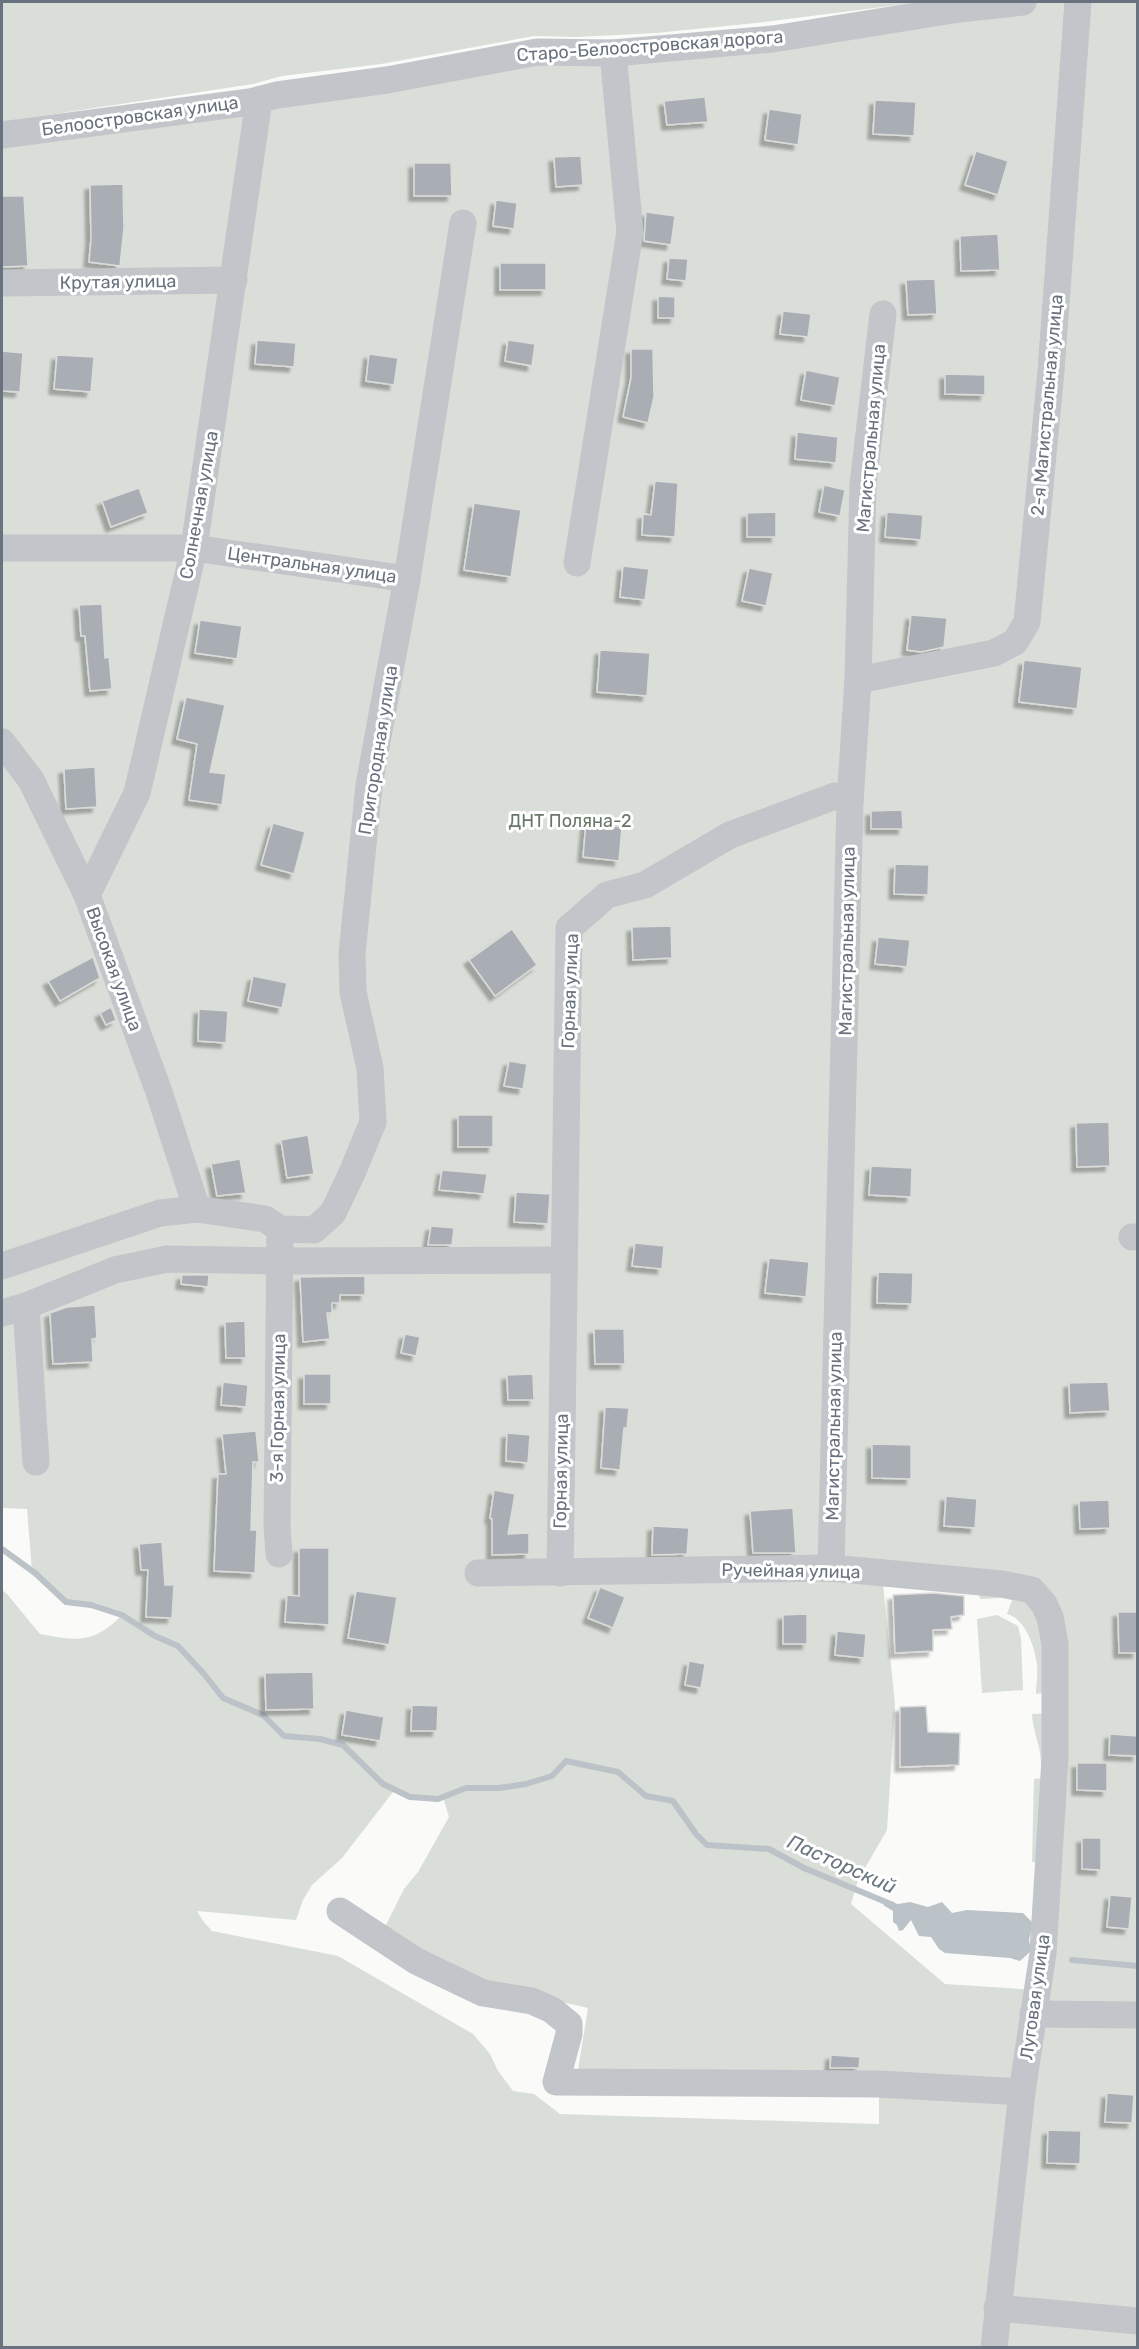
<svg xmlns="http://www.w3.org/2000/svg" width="1139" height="2349" font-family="Rubik,sans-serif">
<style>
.green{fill:#d9ded8;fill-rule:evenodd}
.water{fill:#bbc3c8}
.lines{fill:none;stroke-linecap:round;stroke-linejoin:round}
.stream{stroke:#bbc3c8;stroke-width:6}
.building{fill:#a8aeb4;stroke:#dcdcda;stroke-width:1.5;filter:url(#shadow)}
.minor{stroke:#c2c5c9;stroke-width:27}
.labels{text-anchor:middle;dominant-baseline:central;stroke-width:6;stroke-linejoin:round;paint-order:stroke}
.street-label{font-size:18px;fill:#68737f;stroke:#fff}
.park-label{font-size:18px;fill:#687866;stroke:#fff}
.water-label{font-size:20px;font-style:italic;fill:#69777f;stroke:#fff}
</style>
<defs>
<filter id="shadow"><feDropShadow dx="-5" dy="5" stdDeviation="1.5" flood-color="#0004"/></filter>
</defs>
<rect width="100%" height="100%" fill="#fafaf8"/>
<!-- green -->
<g class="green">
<polygon points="2,2 922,2 756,23 656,33 576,37 534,36 381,64 282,76 253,84 2,122"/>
<path d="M 996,2 L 1137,2 L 1137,2347 L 2,2347 L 2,1590 L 7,1594 L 40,1634 C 78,1641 93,1644 122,1615 L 66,1602 L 32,1570 L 27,1509 L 2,1508 L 2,135 ZM 882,1574 L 977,1580 L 980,1599 L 1003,1598 L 1012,1600 L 1007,1614 C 1025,1618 1035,1647 1037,1665 C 1038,1674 1036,1684 1036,1694 L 1055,1691 L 1056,1713 L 1032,1714 C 1033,1734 1041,1745 1041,1764 L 1056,1763 L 1056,1777 L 1034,1779 L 1032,1862 L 1050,1863 L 1037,1990 L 945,1984 L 851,1904 L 858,1880 L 887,1830 L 895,1705 ZM 393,1792 L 398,1792 L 410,1797 L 444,1800 L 449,1817 L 418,1872 L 404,1889 L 382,1933 L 479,1983 L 588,2008 L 577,2076 L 879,2085 L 879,2124 L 560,2114 L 534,2094 L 513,2091 L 498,2071 L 490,2054 L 473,2034 L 338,1956 L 212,1931 L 203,1921 L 197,1911 L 296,1920 L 303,1900 L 312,1885 L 342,1858 Z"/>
<polygon points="997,1615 1018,1626 1021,1639 1023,1690 982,1693 977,1619"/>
</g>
<!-- water -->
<polygon class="water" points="887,1902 898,1904 910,1902 928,1907 942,1902 952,1913 967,1910 1023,1913 1033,1923 1029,1940 1031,1951 1020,1961 1010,1958 945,1953 939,1949 931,1937 919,1936 911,1920 903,1930 899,1931 897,1925 893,1922 893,1911 883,1905"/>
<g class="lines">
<!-- stream -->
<g class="stream">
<polyline points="2,1549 35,1573 66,1602 91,1605 122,1615 155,1636 178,1646 204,1674 223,1698 263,1715 284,1736 320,1739 343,1745 383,1784 410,1797 438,1799 466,1788 499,1788 526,1784 552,1776 566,1761 618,1772 646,1796 673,1801 696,1834 707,1845 769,1849 804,1868 893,1905"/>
<polyline points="1072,1960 1138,1966"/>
</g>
</g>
<!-- building -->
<g class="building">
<polygon points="705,97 708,122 667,125 664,101"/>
<polygon points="875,100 916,102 914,136 873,134"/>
<polygon points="769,109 802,114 798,145 765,140"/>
<polygon points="976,151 1008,161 998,195 965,185"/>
<polygon points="581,156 583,185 556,187 554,157"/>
<polygon points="414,163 451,163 452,196 414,196"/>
<polygon points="123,184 124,228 120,266 89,262 91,239 90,185"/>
<polygon points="2,196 24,196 28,266 2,267"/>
<polygon points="496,200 517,203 514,229 493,226"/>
<polygon points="646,212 675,216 671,245 644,241"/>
<polygon points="998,234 1000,270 961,271 960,236"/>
<polygon points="669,258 688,259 686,281 667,279"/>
<rect x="500" y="263" width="46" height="27"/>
<polygon points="935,279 937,314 908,315 906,280"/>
<polygon points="658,296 675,297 675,318 658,318"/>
<polygon points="783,311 811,314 808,337 780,334"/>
<polygon points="257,340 296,343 294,367 255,364"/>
<polygon points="508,340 535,344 532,366 505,361"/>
<polygon points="631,349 653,349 654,397 648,423 623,417 631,378"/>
<polygon points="2,351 23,353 20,392 2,391"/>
<polygon points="369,354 398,358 394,385 366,381"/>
<polygon points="57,355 94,357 91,392 54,389"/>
<polygon points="806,370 840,377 835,406 801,400"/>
<polygon points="945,374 985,375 985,395 945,394"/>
<polygon points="797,432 838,437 836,463 795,459"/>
<polygon points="655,481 678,483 675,537 642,535 643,514 651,515"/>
<polygon points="824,485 845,490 840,516 819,512"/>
<polygon points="139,488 148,513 111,527 102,501"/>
<polygon points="474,503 521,510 511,577 464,570"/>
<polygon points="776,512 776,537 747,537 747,513"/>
<polygon points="887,512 923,515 921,540 885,537"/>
<polygon points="623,566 649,569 645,600 620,597"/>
<polygon points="749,568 773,573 766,606 742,601"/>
<polygon points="102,604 105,658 109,657 112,689 90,691 85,636 81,636 79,605"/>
<polygon points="911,615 947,618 944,647 921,652 907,650"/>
<polygon points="200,620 242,626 237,659 195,653"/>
<polygon points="600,650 650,653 647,696 597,692"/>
<polygon points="1024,660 1082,667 1077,709 1019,702"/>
<polygon points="186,697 225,705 210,772 226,774 222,805 189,800 197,744 177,739"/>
<polygon points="95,767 97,807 66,809 64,769"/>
<polygon points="902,810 903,829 871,829 871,811"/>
<polygon points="273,823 305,832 294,874 261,865"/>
<polygon points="586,823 622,827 619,861 583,857"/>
<polygon points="895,864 929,865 928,895 894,894"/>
<polygon points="671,926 672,958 633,960 632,927"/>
<polygon points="512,929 537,965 495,996 469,960"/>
<polygon points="878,937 910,940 907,967 875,964"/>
<polygon points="93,957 100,978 60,1001 48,981"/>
<polygon points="253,976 287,983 282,1008 248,1001"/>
<polygon points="111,1007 116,1020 106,1025 100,1013"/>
<polygon points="199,1009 228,1011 226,1043 198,1041"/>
<polygon points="509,1061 527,1064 523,1089 504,1086"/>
<rect x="458" y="1115" width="35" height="32"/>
<polygon points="1109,1122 1110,1166 1077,1167 1076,1123"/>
<polygon points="308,1135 314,1174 287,1178 281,1140"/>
<polygon points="240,1159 246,1193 217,1196 211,1164"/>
<polygon points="871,1166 912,1168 911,1197 869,1195"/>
<polygon points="442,1170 487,1174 484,1194 439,1190"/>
<polygon points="516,1192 550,1194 548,1224 514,1222"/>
<polygon points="431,1226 454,1228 452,1245 428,1245"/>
<polygon points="635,1243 664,1246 662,1269 632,1266"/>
<polygon points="769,1258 809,1262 806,1297 765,1293"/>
<polygon points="878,1272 913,1273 912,1304 877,1303"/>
<polygon points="182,1275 209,1275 208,1287 181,1284"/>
<polygon points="365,1276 365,1295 340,1295 340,1303 332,1303 332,1313 327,1313 330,1339 303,1342 300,1277"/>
<polygon points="95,1305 97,1338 92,1339 93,1362 53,1364 50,1313 67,1307"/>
<polygon points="245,1321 246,1358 226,1358 225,1322"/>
<polygon points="594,1329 624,1329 625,1364 595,1364"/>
<polygon points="405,1334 420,1337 416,1356 401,1353"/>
<rect x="304" y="1374" width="27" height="30"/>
<polygon points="533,1374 534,1400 508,1400 507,1375"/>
<polygon points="223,1382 248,1385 246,1407 221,1405"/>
<polygon points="1108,1382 1110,1411 1070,1413 1069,1383"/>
<polygon points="605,1407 629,1408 627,1428 624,1428 620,1470 601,1468"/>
<polygon points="256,1431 259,1462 253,1462 251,1530 257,1530 255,1573 214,1571 218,1474 226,1474 222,1434"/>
<polygon points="507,1433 530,1435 528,1463 506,1461"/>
<polygon points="872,1444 911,1445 911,1479 872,1478"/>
<polygon points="494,1490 515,1494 508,1534 529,1533 529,1554 492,1555 492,1519 490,1518"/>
<polygon points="946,1496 977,1499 975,1528 944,1526"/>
<polygon points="1109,1500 1110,1528 1080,1529 1079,1501"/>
<polygon points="793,1508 796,1553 753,1553 750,1511"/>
<polygon points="653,1526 689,1528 687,1554 652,1555"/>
<polygon points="162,1542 165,1585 174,1585 172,1618 146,1617 148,1570 141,1570 139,1544"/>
<polygon points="299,1548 329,1548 329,1625 285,1622 287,1595 299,1596"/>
<polygon points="600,1587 625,1597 613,1628 588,1618"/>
<polygon points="356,1591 397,1597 389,1645 348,1638"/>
<polygon points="933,1593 964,1596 964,1615 951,1617 952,1629 933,1630 933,1651 895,1653 893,1595"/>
<polygon points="1118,1612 1137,1612 1137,1653 1119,1653"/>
<polygon points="807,1614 807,1644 783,1644 783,1615"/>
<polygon points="837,1631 866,1634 864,1658 835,1655"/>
<polygon points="689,1661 705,1664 701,1688 685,1685"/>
<polygon points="313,1672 314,1709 266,1710 265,1673"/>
<polygon points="412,1705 438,1706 437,1731 411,1731"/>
<polygon points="926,1706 928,1732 960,1733 959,1765 900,1767 900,1707"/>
<polygon points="346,1710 384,1717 380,1741 342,1735"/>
<polygon points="1110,1734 1137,1736 1137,1756 1109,1755"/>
<polygon points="1077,1763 1107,1763 1107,1791 1077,1790"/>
<polygon points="1082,1838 1101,1838 1101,1870 1082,1869"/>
<polygon points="1110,1895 1132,1897 1129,1929 1107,1927"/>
<polygon points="831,2055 860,2057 859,2068 830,2068"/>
<polygon points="1107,2093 1134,2095 1132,2123 1105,2122"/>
<polygon points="1048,2130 1081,2131 1080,2164 1047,2163"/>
</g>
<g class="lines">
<!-- minor -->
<g class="minor">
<polyline points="2,135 250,102 277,95 387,80 537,52 613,53 773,39 959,9 1023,2"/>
<polyline points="2,283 234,280"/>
<polyline points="2,548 194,548 407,579"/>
<polyline points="577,563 630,232 613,53"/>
<polyline points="858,680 994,653 1015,642 1027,622 1051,371 1078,2"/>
<polyline points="2,742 31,780 87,895 159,1092 197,1209"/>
<polyline points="87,895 137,793 194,548 259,100"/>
<polyline points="280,1229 314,1230 333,1213 352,1173 373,1122 370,1068 353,992 352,954 369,785 407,579 463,223"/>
<polyline points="1132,1237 1138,1237"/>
<polyline points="2,1266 160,1213 197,1209 265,1219 280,1229 277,1527 279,1554"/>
<polyline points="26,1306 36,1462"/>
<polyline points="2,1313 26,1306 115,1270 167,1259 281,1261 564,1260"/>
<polyline points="831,1568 850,801 858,680 863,485 883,314"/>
<polyline points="478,1573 831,1568 1002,1584 1032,1590 1044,1604 1050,1617 1055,1644 1055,1759 1043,1953 1022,2092 994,2348"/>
<polyline points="560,1573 569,928 607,895 645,885 730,835 835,796 850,801"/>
<polyline points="340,1911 416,1961 483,1993 532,2001 552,2010 569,2024 569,2034 556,2082 879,2084 1022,2092"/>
<polyline points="1033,2014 1138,2015"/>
<polyline points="997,2308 1138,2321"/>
</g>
</g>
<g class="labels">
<!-- street labels -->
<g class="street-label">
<text transform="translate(650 46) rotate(-4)">Старо-Белоостровская дорога</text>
<text transform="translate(140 116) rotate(-8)">Белоостровская улица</text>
<text transform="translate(118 282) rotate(-1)">Крутая улица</text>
<text transform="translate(1047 405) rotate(-85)">2-я Магистральная улица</text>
<text transform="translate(871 438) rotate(-85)">Магистральная улица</text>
<text transform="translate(199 505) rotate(-80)">Солнечная улица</text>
<text transform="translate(312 565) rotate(8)">Центральная улица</text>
<text transform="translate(378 750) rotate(-81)">Пригородная улица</text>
<text transform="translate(847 941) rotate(-89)">Магистральная улица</text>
<text transform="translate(114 969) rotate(70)">Высокая улица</text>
<text transform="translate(570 991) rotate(-88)">Горная улица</text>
<text transform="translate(278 1408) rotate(-89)">3-я Горная улица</text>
<text transform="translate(834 1426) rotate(-89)">Магистральная улица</text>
<text transform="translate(561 1471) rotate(-89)">Горная улица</text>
<text transform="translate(791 1571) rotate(1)">Ручейная улица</text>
<text transform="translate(1035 1997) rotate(-82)">Луговая улица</text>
</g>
<!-- park labels -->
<g class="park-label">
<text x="570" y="821">ДНТ Поляна-2</text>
</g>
<!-- water labels -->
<g class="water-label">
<text transform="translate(842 1864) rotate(24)">Пасторский</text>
</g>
</g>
<!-- border -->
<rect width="1139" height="2349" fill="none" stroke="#68737f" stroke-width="6"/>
</svg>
